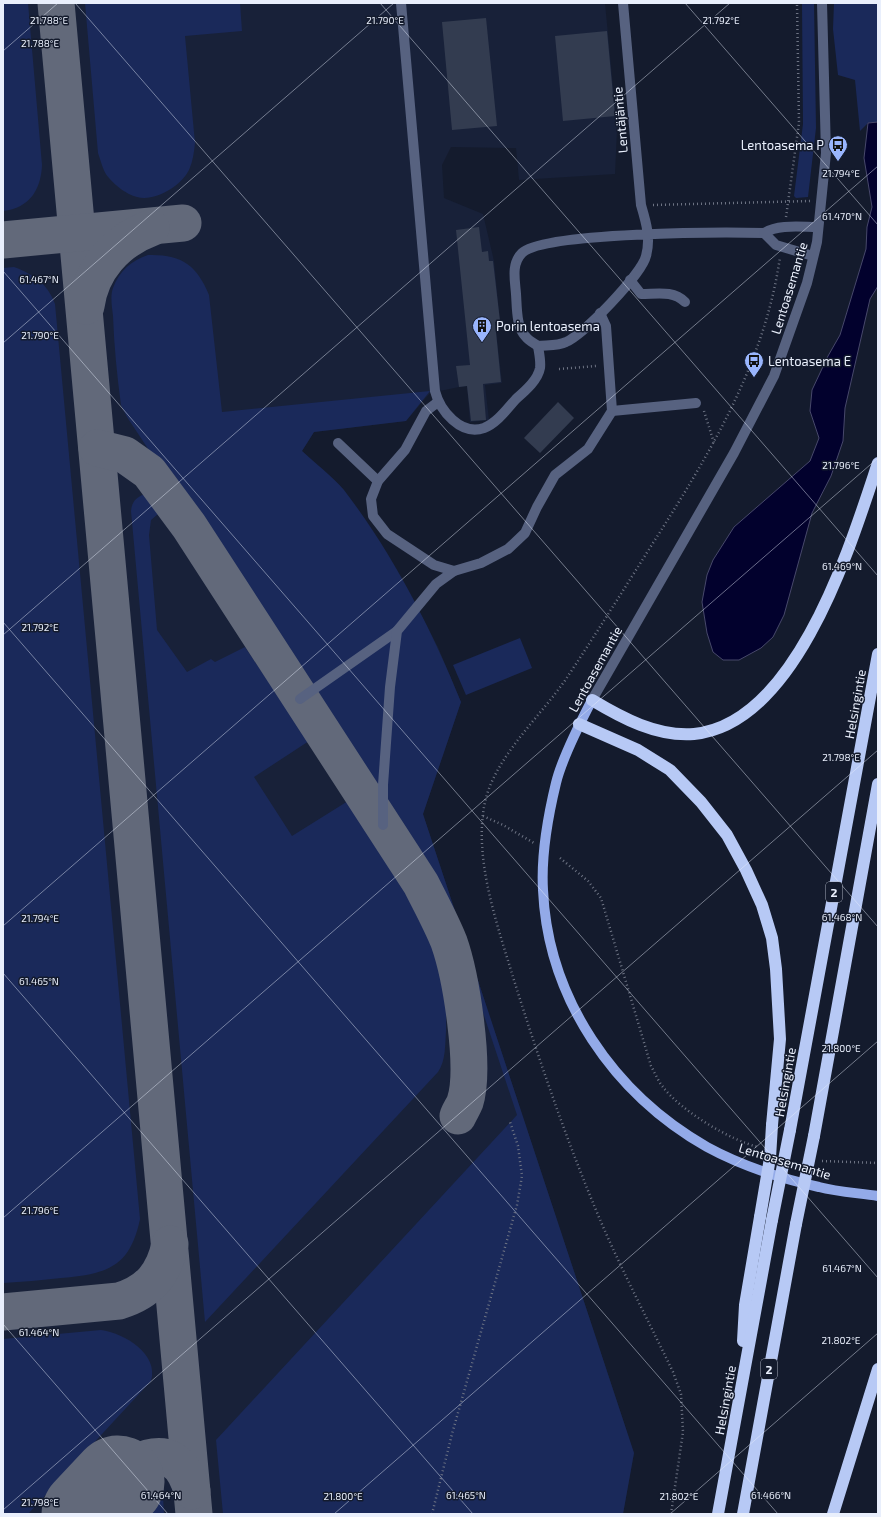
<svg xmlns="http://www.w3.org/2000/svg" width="881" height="1517" font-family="'Exo 2',sans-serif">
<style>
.built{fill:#182139}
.green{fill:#1a295a}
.water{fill:#02012d;stroke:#47486b}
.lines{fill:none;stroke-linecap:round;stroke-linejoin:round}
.taxiway{stroke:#62697a;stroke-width:37}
.runway{stroke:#62697a;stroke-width:93}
.building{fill:#333c50}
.path{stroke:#6e7484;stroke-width:2.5;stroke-dasharray:1 3;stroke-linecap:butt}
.minor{stroke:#576280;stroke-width:10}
.major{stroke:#93aae8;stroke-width:10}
.highway{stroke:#b7c9f5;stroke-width:12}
.highway-bridge{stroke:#b7c9f5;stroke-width:12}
.ticks{fill:none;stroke:#e9effc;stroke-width:1;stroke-opacity:0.45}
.labels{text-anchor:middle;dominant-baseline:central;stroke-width:3;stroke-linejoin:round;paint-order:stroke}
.shield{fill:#141b2d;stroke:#a9afbe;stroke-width:1}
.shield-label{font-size:12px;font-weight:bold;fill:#e9effc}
.street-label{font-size:13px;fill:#e9effc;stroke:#141b2d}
.poi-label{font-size:13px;fill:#e9effc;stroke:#141b2d;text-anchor:start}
.ticks-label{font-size:10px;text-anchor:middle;fill:#e9effc;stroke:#141b2d;stroke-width:3;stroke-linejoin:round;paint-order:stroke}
</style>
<rect width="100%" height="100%" fill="#141b2d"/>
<!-- built -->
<polygon class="built" points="3,3 605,3 617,129 615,174 519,180 516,148 451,147 442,165 444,198 483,214 494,261 500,321 495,322 502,383 485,385 489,420 470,422 467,386 459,387 430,393 406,421 314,432 302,451 343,489 419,611 438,647 461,702 423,814 634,1453 623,1514 3,1514"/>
<!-- green -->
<g class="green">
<path d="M 3,3 L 28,3 L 42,165 C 41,189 30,208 3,211 Z"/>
<path d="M 85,3 L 240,3 L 242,31 L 185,36 L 195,143 C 194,152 193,161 189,170 C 181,186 155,202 137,197 C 126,194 116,186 109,178 C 103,172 101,161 98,153 Z"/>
<polygon points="802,3 814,3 816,128 808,197 796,198 794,196 803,124"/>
<polygon points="834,3 878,3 878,122 868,123 860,131 855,80 838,75 833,29"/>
<path d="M 148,255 C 181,254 197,265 209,295 L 222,412 L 430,391 L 406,421 L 314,432 L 302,451 C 315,463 332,476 344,490 C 393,554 431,628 461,702 L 423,814 L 634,1453 L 623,1514 L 223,1514 L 216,1440 L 517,1115 L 448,907 L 433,875 L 409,836 L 261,612 L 250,588 L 231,559 L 204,521 L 176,491 L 127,417 L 121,405 C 117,376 114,345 113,316 C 112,307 110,296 113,288 C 119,271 132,260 148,255 Z"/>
<path d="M 14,267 C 33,274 48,284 55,304 L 140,1219 C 130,1268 106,1274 61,1278 C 42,1280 22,1282 3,1283 L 3,268 Z"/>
<path d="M 142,495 L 154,497 L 164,512 L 158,514 L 151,520 L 149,535 L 157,630 L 187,672 L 211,659 L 215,662 L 245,647 L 309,741 L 254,777 L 292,836 L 348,801 C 385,857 430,915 444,983 C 447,998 446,1015 446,1031 C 445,1044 446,1061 438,1072 L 205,1322 L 131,511 C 132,502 135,499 142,495 Z"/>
<polygon points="520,638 532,668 466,695 453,665"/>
<path d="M 101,1330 C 124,1333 159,1354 151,1381 L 28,1514 L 3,1514 L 3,1339 Z"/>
<polygon points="163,1496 164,1514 146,1514"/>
</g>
<!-- water -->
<polygon class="water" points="878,122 878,286 870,299 845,408 843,441 831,476 812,513 784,615 773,637 761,648 739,660 723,660 713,652 707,633 702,602 707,575 713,560 734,527 810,461 819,438 810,411 812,390 828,356 840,335 866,249 867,227 872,207 864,158 868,123"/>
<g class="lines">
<!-- taxiway -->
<g class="taxiway">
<polyline points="56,3 194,1514"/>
<polyline points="3,240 183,223"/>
<path d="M 86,306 C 91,269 116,241 151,228"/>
<path d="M 97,448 L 125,455 L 149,472 L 189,526 L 421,884 C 431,904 441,922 449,942 C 461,976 476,1068 465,1102 C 463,1107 460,1111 458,1116"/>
<path d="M 3,1312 L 119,1301 C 149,1292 164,1274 170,1244"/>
<path d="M 135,1463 C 166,1448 183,1460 192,1491"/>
</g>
<!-- runway -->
<polyline class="runway" points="88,1514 118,1482"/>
</g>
<!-- building -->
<g class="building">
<polygon points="486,18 497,126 452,130 442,22"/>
<polygon points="607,31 615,116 563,121 555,36"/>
<polygon points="479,227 482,252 488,251 489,261 493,261 500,321 495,322 501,382 483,384 486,420 471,421 467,386 459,387 456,366 470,365 456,230"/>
<polygon points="558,402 574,418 540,453 524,438"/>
</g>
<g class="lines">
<!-- path -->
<g class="path">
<polyline points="653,205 810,201"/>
<polyline points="786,217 799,123 797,3"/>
<polyline points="559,369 596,366"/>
<polyline points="704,411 714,443"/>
<polyline points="483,816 503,825 534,843"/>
<path d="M 560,858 L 588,881 L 601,898 L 651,1066 C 655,1073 658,1081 663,1087 C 681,1111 730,1140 758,1147"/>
<polyline points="822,1161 878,1163"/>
<polyline points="432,1514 452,1434 517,1205 522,1176 518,1146 510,1122"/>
<path d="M 671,1514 L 683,1432 L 681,1394 L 673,1372 C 649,1322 623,1273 601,1222 C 567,1142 539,1060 513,977 C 497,924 473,857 485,802 C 495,757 540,717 566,679 C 596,634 624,589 653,543 C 709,455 765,363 780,257"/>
</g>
<!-- minor -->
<g class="minor">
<path d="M 401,3 L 435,391 C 440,411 461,436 484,428 C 497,423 507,409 516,399 C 525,391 538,380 540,368 C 541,361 539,353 538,346"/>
<path d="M 623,3 L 641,205 C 646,222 651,238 646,256 C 642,274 583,335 566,342 C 558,346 547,345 538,346 C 534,343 529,341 526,337 C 516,328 517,306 516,294 C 515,280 511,264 522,253 C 543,232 727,232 764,233 C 779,224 800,227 818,227"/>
<polyline points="764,233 776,245 813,256"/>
<path d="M 630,280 L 641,294 C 657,294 673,290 685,302"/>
<polyline points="438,402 426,411 405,450 378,481 371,499 373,516 387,534 434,565 454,571 481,563 508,549 525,533 537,507 555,475 588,449 612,411 606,326 600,313"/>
<polyline points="612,411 696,403"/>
<polyline points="338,443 378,481"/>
<polyline points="300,699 397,631"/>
<polyline points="592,700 734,453 774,376 807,283 817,242 826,153 822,3"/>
<polyline points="383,825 383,785 390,687 397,631 436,584 454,571"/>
</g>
<!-- major -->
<path class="major" d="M 592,700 C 580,723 562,758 556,783 C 548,816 541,856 543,890 C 548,999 614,1094 707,1147 C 740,1165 783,1179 819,1187 C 838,1192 859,1193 878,1196"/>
<!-- highway -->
<g class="highway">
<path d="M 592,700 C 622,718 657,737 694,734 C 797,724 851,544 878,463"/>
<polyline points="579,724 638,750 670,770 701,802 727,835 746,870 762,905 772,938 776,969 780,1039 772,1125"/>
<polyline points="790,1130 878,654"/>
<polyline points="814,1136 878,784"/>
<polyline points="743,1341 745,1305 760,1217"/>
<polyline points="718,1514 772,1220"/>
<polyline points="743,1514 796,1224"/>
<polyline points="833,1514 878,1369"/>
</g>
<!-- highway-bridge -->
<g class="highway-bridge">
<polyline points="760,1217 770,1158 772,1125"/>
<polyline points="772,1220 790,1130"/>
<polyline points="796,1224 814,1136"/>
</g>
</g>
<!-- ticks -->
<path class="ticks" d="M 75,3 L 878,927M 380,3 L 878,576M 685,3 L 878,225M 3,51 L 58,3M 3,271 L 878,1278M 3,343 L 394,3M 3,622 L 778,1514M 3,635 L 730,3M 3,926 L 878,166M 3,973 L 473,1514M 3,1218 L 878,458M 3,1324 L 168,1514M 3,1510 L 878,750M 334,1514 L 878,1041M 670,1514 L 878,1333"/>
<!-- icons -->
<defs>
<symbol id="bus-pin" viewBox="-11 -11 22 30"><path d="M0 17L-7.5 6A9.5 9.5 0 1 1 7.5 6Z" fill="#99b5fd" stroke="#141b2d"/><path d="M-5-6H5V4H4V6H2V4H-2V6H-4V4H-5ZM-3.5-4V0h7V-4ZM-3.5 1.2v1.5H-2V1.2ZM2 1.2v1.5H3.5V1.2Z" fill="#111"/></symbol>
<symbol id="building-pin" viewBox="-11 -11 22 30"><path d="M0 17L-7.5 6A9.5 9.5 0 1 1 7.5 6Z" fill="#99b5fd" stroke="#141b2d"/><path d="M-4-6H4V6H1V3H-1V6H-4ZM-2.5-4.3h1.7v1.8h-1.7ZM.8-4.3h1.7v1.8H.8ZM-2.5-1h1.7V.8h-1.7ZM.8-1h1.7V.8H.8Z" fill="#111"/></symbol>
</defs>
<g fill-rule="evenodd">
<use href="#bus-pin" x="827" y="134" width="22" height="30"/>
<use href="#building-pin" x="471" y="315" width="22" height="30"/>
<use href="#bus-pin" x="743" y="350" width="22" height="30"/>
</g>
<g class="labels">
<!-- shield labels -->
<g class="shield">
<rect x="826" y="882" width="16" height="20" rx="3"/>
<rect x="761" y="1359" width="16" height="20" rx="3"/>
</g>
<g class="shield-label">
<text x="834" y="892">2</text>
<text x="769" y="1369">2</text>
</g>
<!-- street labels -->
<g class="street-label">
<text transform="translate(620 120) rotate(-95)">Lentäjäntie</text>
<text transform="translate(789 288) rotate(-73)">Lentoasemantie</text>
<text transform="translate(595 669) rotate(-61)">Lentoasemantie</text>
<text transform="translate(855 704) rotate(-80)">Helsingintie</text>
<text transform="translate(785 1082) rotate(-80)">Helsingintie</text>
<text transform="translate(785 1161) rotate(17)">Lentoasemantie</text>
<text transform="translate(725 1400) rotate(-80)">Helsingintie</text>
</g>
<!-- poi labels -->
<g class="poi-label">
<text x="824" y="145" text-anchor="end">Lentoasema P</text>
<text x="496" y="326">Porin lentoasema</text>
<text x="768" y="361">Lentoasema E</text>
</g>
</g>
<g class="ticks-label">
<text x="49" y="24">21.788°E</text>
<text x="385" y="24">21.790°E</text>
<text x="721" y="24">21.792°E</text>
<text x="40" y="47">21.788°E</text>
<text x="841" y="177">21.794°E</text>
<text x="842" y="220">61.470°N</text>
<text x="39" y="283">61.467°N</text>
<text x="40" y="339">21.790°E</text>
<text x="841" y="469">21.796°E</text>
<text x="842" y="570">61.469°N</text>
<text x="40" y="631">21.792°E</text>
<text x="841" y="761">21.798°E</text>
<text x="842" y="921">61.468°N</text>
<text x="40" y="922">21.794°E</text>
<text x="39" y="985">61.465°N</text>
<text x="841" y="1052">21.800°E</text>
<text x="40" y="1214">21.796°E</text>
<text x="842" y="1272">61.467°N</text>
<text x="39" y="1336">61.464°N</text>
<text x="841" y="1344">21.802°E</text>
<text x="161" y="1499">61.464°N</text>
<text x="466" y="1499">61.465°N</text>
<text x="771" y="1499">61.466°N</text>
<text x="343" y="1500">21.800°E</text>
<text x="679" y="1500">21.802°E</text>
<text x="40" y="1506">21.798°E</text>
</g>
<!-- border -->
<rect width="881" height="1517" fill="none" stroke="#e9effc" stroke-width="8"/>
</svg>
